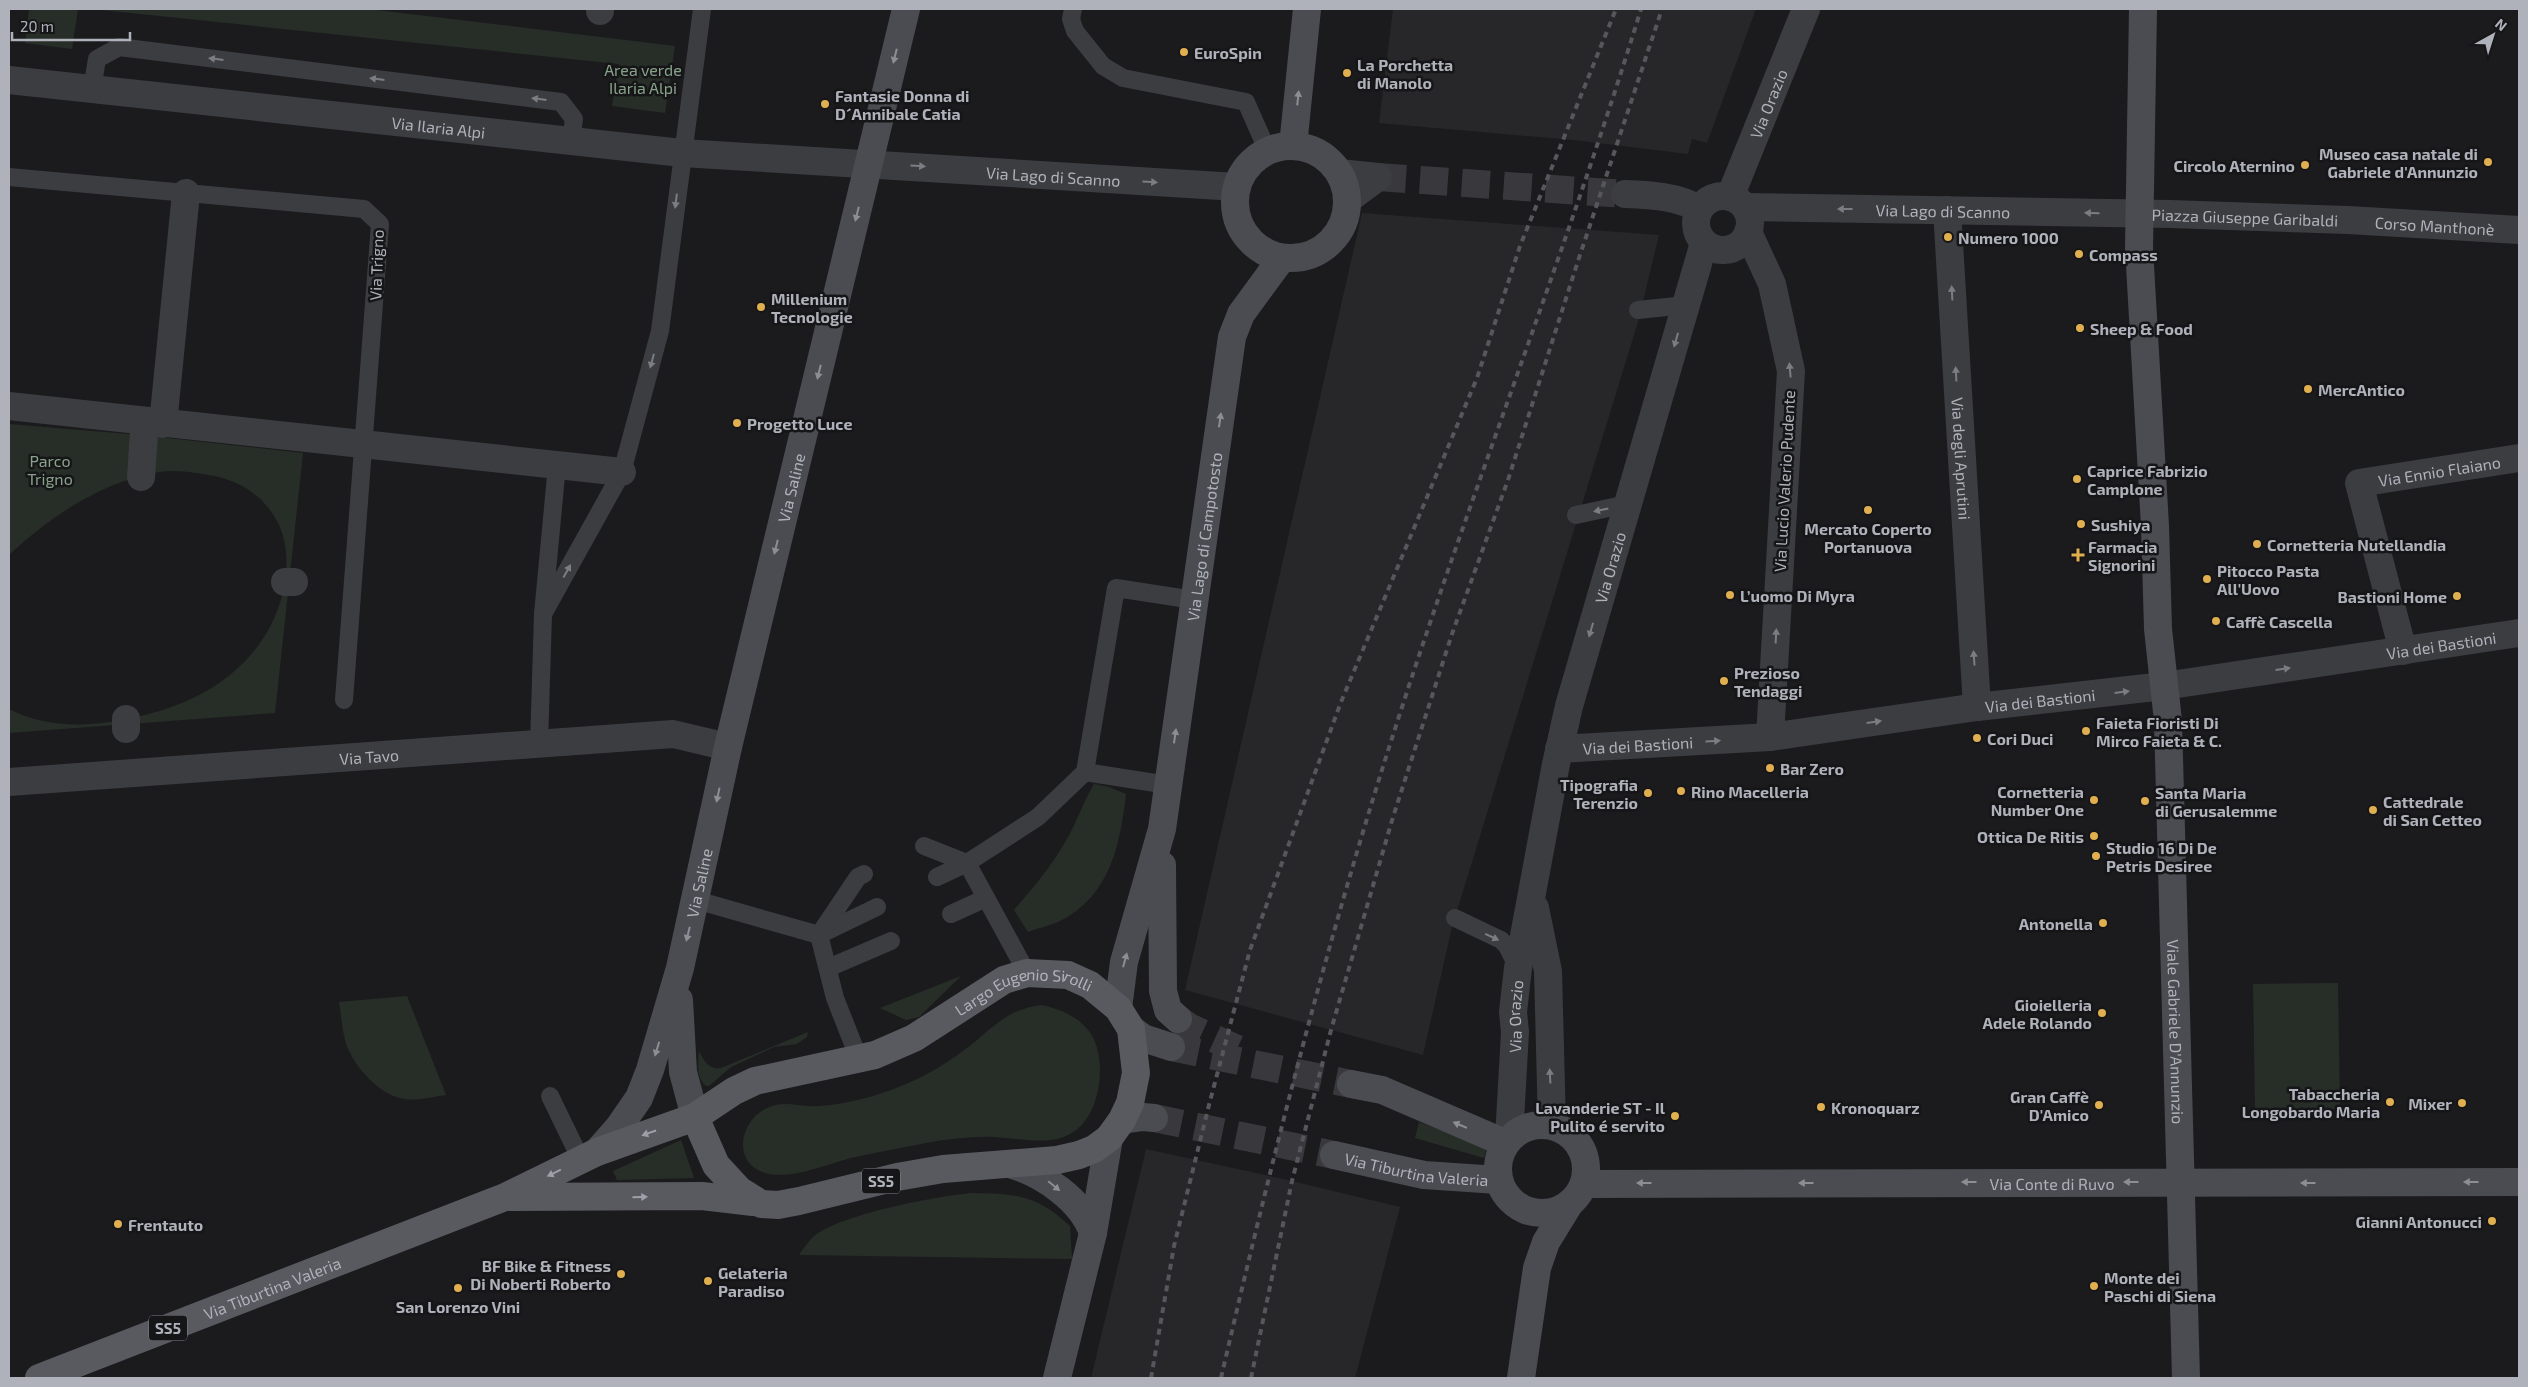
<svg xmlns="http://www.w3.org/2000/svg" width="2528" height="1387" font-family="'Exo 2',sans-serif">
<style>
.built{fill:#272729}
.green{fill:#272e28}
.lines{fill:none;stroke-linecap:round;stroke-linejoin:round}
.street-tunnel{stroke:#39393d;stroke-width:28;stroke-dasharray:28 14;stroke-linecap:butt}
.secondary-tunnel{stroke:#39393d;stroke-width:28;stroke-dasharray:28 14;stroke-linecap:butt}
.lane{stroke:#3c3d41;stroke-width:18}
.street{stroke:#3c3d41;stroke-width:28}
.secondary{stroke:#4a4c51;stroke-width:28}
.primary{stroke:#585a60;stroke-width:28}
.rail{stroke:#55575c;stroke-width:4;stroke-dasharray:6 5;stroke-linecap:butt}
.oneway{fill:#8c8e96}
.oneway2{fill:#7b7d84}
.oneway3{fill:#9ea0a9}
.poi-dot{fill:#e0af4f;stroke:#161618;stroke-width:2}
.labels{text-anchor:middle;dominant-baseline:central;stroke-width:5;stroke-linejoin:round;paint-order:stroke}
.shield{fill:#161618;stroke:#81838a;stroke-width:1}
.shield-label{font-size:15px;font-weight:bold;fill:#afb2bb}
.poi-label{font-size:16px;font-weight:bold;fill:#afb2bb;stroke:#161618;text-anchor:start}
.park-label{font-size:16px;fill:#88a38a;stroke:#161618}
.street-label{font-size:16px;fill:#afb2bb;stroke:#161618}
</style>
<rect width="100%" height="100%" fill="#1b1b1d"/>
<!-- built -->
<g class="built">
<polygon points="1393,9 1756,9 1707,143 1692,139 1688,154 1573,140 1379,123"/>
<polygon points="1362,213 1659,235 1638,322 1452,927 1423,1055 1185,990"/>
<polygon points="1146,1149 1292,1181 1400,1207 1355,1378 1091,1378"/>
</g>
<!-- green -->
<g class="green">
<polygon points="29,9 78,9 72,49 25,43"/>
<polygon points="92,9 368,9 675,46 665,113 612,106 619,64"/>
<path d="M 9,424 L 140,435 L 303,453 L 275,713 L 9,733 L 9,709 C 50,731 102,726 145,715 C 212,699 270,657 284,587 C 288,566 288,541 277,521 C 264,497 242,482 215,476 C 197,473 177,469 159,472 C 101,482 51,516 9,555 Z"/>
<path d="M 1094,784 L 1109,787 L 1126,794 C 1120,845 1110,896 1060,921 C 1050,926 1038,928 1028,932 L 1014,910 C 1032,889 1050,868 1064,844 C 1076,825 1082,804 1094,784 Z"/>
<polygon points="961,976 919,1017 906,1020 880,1008"/>
<polygon points="2338,983 2340,1109 2255,1110 2253,984"/>
<path d="M 407,996 L 446,1095 C 431,1097 416,1102 400,1098 C 377,1093 351,1063 345,1040 C 342,1028 341,1014 339,1002 Z"/>
<path d="M 1041,1005 C 1067,1010 1093,1024 1098,1052 C 1105,1086 1093,1136 1051,1140 C 1032,1142 1013,1138 994,1137 C 968,1136 941,1140 916,1145 C 897,1149 878,1152 860,1156 C 834,1161 797,1179 770,1174 C 732,1168 737,1122 767,1108 C 785,1099 801,1108 819,1106 C 851,1104 885,1094 915,1080 C 935,1071 954,1058 971,1045 C 996,1025 1007,1010 1041,1005 Z"/>
<path d="M 808,1032 L 807,1037 L 797,1044 L 774,1047 L 731,1067 L 709,1086 L 706,1086 C 696,1078 698,1063 699,1051 C 704,1061 709,1070 721,1068 Z"/>
<polygon points="1419,1122 1487,1148 1484,1158 1415,1138"/>
<polygon points="681,1140 694,1178 617,1180 613,1171"/>
<path d="M 971,1193 C 1016,1194 1036,1194 1070,1226 L 1072,1259 L 799,1255 C 803,1249 808,1242 813,1237 C 840,1214 934,1197 971,1193 Z"/>
</g>
<g class="lines">
<!-- street-tunnel -->
<polyline class="street-tunnel" points="1378,177 1625,194"/>
<!-- secondary-tunnel -->
<g class="secondary-tunnel">
<polyline points="1178,1019 1189,1027 1237,1049"/>
<polyline points="1171,1047 1351,1084"/>
<polyline points="1154,1118 1334,1155"/>
</g>
<!-- lane -->
<g class="lane">
<polyline points="1073,9 1071,19 1075,31 1103,66 1123,78 1246,102 1268,152"/>
<polyline points="92,89 97,59 119,47 561,102 574,119 571,141"/>
<polyline points="9,177 364,209 380,224 344,700"/>
<polyline points="1638,310 1686,305"/>
<polyline points="1576,515 1627,504"/>
<polyline points="543,614 622,472 660,331 702,9"/>
<polyline points="539,745 543,614 557,465"/>
<polyline points="1085,772 1168,785"/>
<polyline points="924,846 967,863 1027,973"/>
<polyline points="937,877 967,863 1038,817 1085,772 1116,588 1194,600"/>
<polyline points="696,900 819,935 877,907"/>
<polyline points="951,914 986,898"/>
<polyline points="1455,918 1501,940 1507,946 1518,968"/>
<polyline points="828,968 891,941"/>
<polyline points="859,1059 835,998 819,935 858,877 864,874"/>
<polyline points="550,1096 581,1160"/>
</g>
<!-- street -->
<g class="street">
<polyline points="600,11 600,9"/>
<path id="s1" d="M 9,80 L 682,153 L 1237,187"/>
<polyline points="1339,173 1378,177"/>
<path d="M 1625,194 C 1650,195 1677,196 1699,209"/>
<circle cx="1723" cy="223" r="27"/>
<path id="s2" d="M 1730,197 L 1806,9"/>
<polyline points="1347,200 1378,177"/>
<path id="s3" d="M 1745,207 L 2170,214 L 2348,220 L 2519,230"/>
<path id="s4" d="M 1947,210 L 1977,707"/>
<polyline points="1748,232 1772,284 1791,371 1770,737"/>
<polyline points="9,406 622,472"/>
<polyline points="163,424 186,193"/>
<polyline points="141,477 144,433"/>
<polyline points="285,582 294,582"/>
<path id="s5" d="M 2403,651 L 2359,483 L 2519,458"/>
<polyline points="126,719 126,729"/>
<path id="s6" d="M 1559,749 L 1770,737 L 1977,707 L 2164,686 L 2519,633"/>
<path id="s7" d="M 9,782 L 673,734 L 728,747"/>
<polyline points="1535,908 1548,971 1552,1125"/>
<path id="s8" d="M 1509,1138 L 1515,1032 L 1513,1012 L 1518,968 L 1556,764 L 1569,706 L 1704,243"/>
</g>
<!-- secondary -->
<g class="secondary">
<path id="s9" d="M 2143,9 L 2139,248 L 2155,526 L 2158,629 L 2168,721 L 2186,1378"/>
<polyline points="1293,146 1307,9"/>
<circle cx="1291" cy="202" r="56"/>
<polyline points="1162,865 1163,991 1168,1010 1178,1019"/>
<polyline points="679,1000 683,1072 695,1117"/>
<path id="s10" d="M 1118,1008 L 1124,962 L 1162,829 L 1232,337 L 1241,314 L 1282,258"/>
<polyline points="1131,1029 1143,1038 1171,1047"/>
<polyline points="1351,1084 1382,1090 1505,1143"/>
<polyline points="1122,1120 1143,1117 1154,1118"/>
<circle cx="1542" cy="1169" r="44"/>
<path id="s11" d="M 597,1152 L 619,1127 L 639,1098 L 650,1070 L 680,968 L 728,747 L 906,9"/>
<path id="s12" d="M 1334,1155 L 1424,1175 L 1498,1180"/>
<path d="M 1010,1164 C 1043,1174 1082,1200 1093,1233"/>
<path id="s13" d="M 1584,1184 L 2519,1182"/>
<polyline points="1057,1378 1093,1233 1109,1138"/>
<polyline points="1521,1378 1537,1268 1546,1242 1570,1203"/>
</g>
<!-- primary -->
<g class="primary">
<polyline points="510,1197 702,1196 753,1202"/>
<path id="s14" d="M 39,1378 L 505,1197 L 597,1152 L 695,1117 L 734,1091 L 755,1081 L 875,1055 L 914,1038 L 1004,980 L 1027,973 L 1068,975 L 1090,985 L 1107,999 L 1118,1008 L 1131,1029 L 1136,1073 L 1130,1103 L 1122,1120 L 1109,1138 L 1094,1149 L 1079,1155 L 1057,1160 L 943,1169 L 897,1177 L 799,1201 L 778,1205 L 761,1204 L 739,1190 L 716,1165 L 695,1117"/>
</g>
<!-- rail -->
<g class="rail">
<polyline points="1151,1378 1174,1246 1209,1105 1250,950 1341,702 1477,378 1520,246 1616,9"/>
<path d="M 1221,1378 C 1268,1175 1319,972 1381,773 C 1461,516 1562,266 1641,9"/>
<polyline points="1251,1378 1292,1181 1331,1030 1393,817 1452,634 1508,480 1577,264 1662,9"/>
</g>
</g>
<!-- one-way arrows -->
<defs><path id="oneway-solid" d="M-6-.8H1V-3.2L6.5 0L1 3.2V.8H-6Z" transform="scale(1.25)"/></defs>
<g class="oneway">
<use href="#oneway-solid" transform="translate(895 56) rotate(104)"/>
<use href="#oneway-solid" transform="translate(1298 98) rotate(-84)"/>
<use href="#oneway-solid" transform="translate(857 214) rotate(104)"/>
<use href="#oneway-solid" transform="translate(819 372) rotate(104)"/>
<use href="#oneway-solid" transform="translate(1220 420) rotate(-82)"/>
<use href="#oneway-solid" transform="translate(776 547) rotate(104)"/>
<use href="#oneway-solid" transform="translate(1175 736) rotate(-82)"/>
<use href="#oneway-solid" transform="translate(718 795) rotate(102)"/>
<use href="#oneway-solid" transform="translate(688 934) rotate(104)"/>
<use href="#oneway-solid" transform="translate(1125 960) rotate(-75)"/>
<use href="#oneway-solid" transform="translate(657 1049) rotate(107)"/>
<use href="#oneway-solid" transform="translate(1460 1125) rotate(-157)"/>
<use href="#oneway-solid" transform="translate(1969 1182) rotate(180)"/>
<use href="#oneway-solid" transform="translate(2131 1182) rotate(-180)"/>
<use href="#oneway-solid" transform="translate(2471 1182) rotate(180)"/>
<use href="#oneway-solid" transform="translate(1644 1183) rotate(180)"/>
<use href="#oneway-solid" transform="translate(1806 1183) rotate(180)"/>
<use href="#oneway-solid" transform="translate(2308 1183) rotate(180)"/>
<use href="#oneway-solid" transform="translate(1054 1186) rotate(39)"/>
</g>
<g class="oneway2">
<use href="#oneway-solid" transform="translate(216 59) rotate(-173)"/>
<use href="#oneway-solid" transform="translate(377 79) rotate(-173)"/>
<use href="#oneway-solid" transform="translate(539 99) rotate(-173)"/>
<use href="#oneway-solid" transform="translate(918 166) rotate(4)"/>
<use href="#oneway-solid" transform="translate(1150 182) rotate(4)"/>
<use href="#oneway-solid" transform="translate(676 201) rotate(97)"/>
<use href="#oneway-solid" transform="translate(1845 209) rotate(-180)"/>
<use href="#oneway-solid" transform="translate(2092 213) rotate(-179)"/>
<use href="#oneway-solid" transform="translate(1952 293) rotate(-93)"/>
<use href="#oneway-solid" transform="translate(1676 340) rotate(106)"/>
<use href="#oneway-solid" transform="translate(652 361) rotate(105)"/>
<use href="#oneway-solid" transform="translate(1790 370) rotate(-95)"/>
<use href="#oneway-solid" transform="translate(1956 374) rotate(-93)"/>
<use href="#oneway-solid" transform="translate(1601 510) rotate(168)"/>
<use href="#oneway-solid" transform="translate(567 571) rotate(-61)"/>
<use href="#oneway-solid" transform="translate(1591 630) rotate(106)"/>
<use href="#oneway-solid" transform="translate(1776 636) rotate(-87)"/>
<use href="#oneway-solid" transform="translate(1974 658) rotate(-94)"/>
<use href="#oneway-solid" transform="translate(2283 669) rotate(-8)"/>
<use href="#oneway-solid" transform="translate(2122 692) rotate(-7)"/>
<use href="#oneway-solid" transform="translate(1874 722) rotate(-8)"/>
<use href="#oneway-solid" transform="translate(1713 741) rotate(-3)"/>
<use href="#oneway-solid" transform="translate(1492 937) rotate(25)"/>
<use href="#oneway-solid" transform="translate(1550 1076) rotate(-93)"/>
</g>
<g class="oneway3">
<use href="#oneway-solid" transform="translate(649 1133) rotate(161)"/>
<use href="#oneway-solid" transform="translate(554 1173) rotate(154)"/>
<use href="#oneway-solid" transform="translate(640 1197) rotate(-2)"/>
</g>
<!-- markers -->
<g class="poi-dot">
<circle cx="1184" cy="52" r="5"/>
<circle cx="1347" cy="73" r="5"/>
<circle cx="825" cy="104" r="5"/>
<circle cx="2488" cy="162" r="5"/>
<circle cx="2305" cy="165" r="5"/>
<circle cx="1948" cy="237" r="5"/>
<circle cx="2079" cy="254" r="5"/>
<circle cx="761" cy="307" r="5"/>
<circle cx="2080" cy="328" r="5"/>
<circle cx="2308" cy="389" r="5"/>
<circle cx="737" cy="423" r="5"/>
<circle cx="2077" cy="479" r="5"/>
<circle cx="1868" cy="510" r="5"/>
<circle cx="2081" cy="524" r="5"/>
<circle cx="2257" cy="544" r="5"/>
<path d="M2075.5 547.5h5v5h5v5h-5v5h-5v-5h-5v-5h5z"/>
<circle cx="2207" cy="579" r="5"/>
<circle cx="1730" cy="595" r="5"/>
<circle cx="2457" cy="596" r="5"/>
<circle cx="2216" cy="621" r="5"/>
<circle cx="1724" cy="681" r="5"/>
<circle cx="2086" cy="731" r="5"/>
<circle cx="1977" cy="738" r="5"/>
<circle cx="1770" cy="768" r="5"/>
<circle cx="1681" cy="791" r="5"/>
<circle cx="1648" cy="793" r="5"/>
<circle cx="2094" cy="800" r="5"/>
<circle cx="2145" cy="801" r="5"/>
<circle cx="2373" cy="810" r="5"/>
<circle cx="2094" cy="836" r="5"/>
<circle cx="2096" cy="856" r="5"/>
<circle cx="2103" cy="923" r="5"/>
<circle cx="2102" cy="1013" r="5"/>
<circle cx="2390" cy="1102" r="5"/>
<circle cx="2462" cy="1103" r="5"/>
<circle cx="2099" cy="1105" r="5"/>
<circle cx="1821" cy="1107" r="5"/>
<circle cx="1675" cy="1116" r="5"/>
<circle cx="2492" cy="1221" r="5"/>
<circle cx="118" cy="1224" r="5"/>
<circle cx="621" cy="1274" r="5"/>
<circle cx="708" cy="1281" r="5"/>
<circle cx="2094" cy="1286" r="5"/>
<circle cx="458" cy="1288" r="5"/>
</g>
<g class="labels">
<!-- shield labels -->
<g class="shield">
<rect x="862" y="1168.5" width="38" height="25" rx="4"/>
<rect x="149" y="1315.5" width="38" height="25" rx="4"/>
</g>
<g class="shield-label">
<text x="881" y="1181">SS5</text>
<text x="168" y="1328">SS5</text>
</g>
<!-- poi labels -->
<g class="poi-label">
<text x="1194" y="52">EuroSpin</text>
<text x="1357" y="64">La Porchetta<tspan x="1357" dy="18">di Manolo</tspan></text>
<text x="835" y="95">Fantasie Donna di<tspan x="835" dy="18">D´Annibale Catia</tspan></text>
<text x="2478" y="153" text-anchor="end">Museo casa natale di<tspan x="2478" dy="18">Gabriele d'Annunzio</tspan></text>
<text x="2295" y="165" text-anchor="end">Circolo Aternino</text>
<text x="1958" y="237">Numero 1000</text>
<text x="2089" y="254">Compass</text>
<text x="771" y="298">Millenium<tspan x="771" dy="18">Tecnologie</tspan></text>
<text x="2090" y="328">Sheep &amp; Food</text>
<text x="2318" y="389">MercAntico</text>
<text x="747" y="423">Progetto Luce</text>
<text x="2087" y="470">Caprice Fabrizio<tspan x="2087" dy="18">Camplone</tspan></text>
<text x="2091" y="524">Sushiya</text>
<text x="1868" y="528" text-anchor="middle">Mercato Coperto<tspan x="1868" dy="18">Portanuova</tspan></text>
<text x="2267" y="544">Cornetteria Nutellandia</text>
<text x="2088" y="546">Farmacia<tspan x="2088" dy="18">Signorini</tspan></text>
<text x="2217" y="570">Pitocco Pasta<tspan x="2217" dy="18">All'Uovo</tspan></text>
<text x="1740" y="595">L’uomo Di Myra</text>
<text x="2447" y="596" text-anchor="end">Bastioni Home</text>
<text x="2226" y="621">Caffè Cascella</text>
<text x="1734" y="672">Prezioso<tspan x="1734" dy="18">Tendaggi</tspan></text>
<text x="2096" y="722">Faieta Fioristi Di<tspan x="2096" dy="18">Mirco Faieta &amp; C.</tspan></text>
<text x="1987" y="738">Cori Duci</text>
<text x="1780" y="768">Bar Zero</text>
<text x="1638" y="784" text-anchor="end">Tipografia<tspan x="1638" dy="18">Terenzio</tspan></text>
<text x="1691" y="791">Rino Macelleria</text>
<text x="2084" y="791" text-anchor="end">Cornetteria<tspan x="2084" dy="18">Number One</tspan></text>
<text x="2155" y="792">Santa Maria<tspan x="2155" dy="18">di Gerusalemme</tspan></text>
<text x="2383" y="801">Cattedrale<tspan x="2383" dy="18">di San Cetteo</tspan></text>
<text x="2084" y="836" text-anchor="end">Ottica De Ritis</text>
<text x="2106" y="847">Studio 16 Di De<tspan x="2106" dy="18">Petris Desiree</tspan></text>
<text x="2093" y="923" text-anchor="end">Antonella</text>
<text x="2092" y="1004" text-anchor="end">Gioielleria<tspan x="2092" dy="18">Adele Rolando</tspan></text>
<text x="2380" y="1093" text-anchor="end">Tabaccheria<tspan x="2380" dy="18">Longobardo Maria</tspan></text>
<text x="2089" y="1096" text-anchor="end">Gran Caffè<tspan x="2089" dy="18">D'Amico</tspan></text>
<text x="2452" y="1103" text-anchor="end">Mixer</text>
<text x="1665" y="1107" text-anchor="end">Lavanderie ST - Il<tspan x="1665" dy="18">Pulito é servito</tspan></text>
<text x="1831" y="1107">Kronoquarz</text>
<text x="2482" y="1221" text-anchor="end">Gianni Antonucci</text>
<text x="128" y="1224">Frentauto</text>
<text x="611" y="1265" text-anchor="end">BF Bike &amp; Fitness<tspan x="611" dy="18">Di Noberti Roberto</tspan></text>
<text x="718" y="1272">Gelateria<tspan x="718" dy="18">Paradiso</tspan></text>
<text x="2104" y="1277">Monte dei<tspan x="2104" dy="18">Paschi di Siena</tspan></text>
<text x="458" y="1306" text-anchor="middle">San Lorenzo Vini</text>
</g>
<!-- park labels -->
<g class="park-label">
<text x="643" y="69">Area verde<tspan x="643" dy="18">Ilaria Alpi</tspan></text>
<text x="50" y="460">Parco<tspan x="50" dy="18">Trigno</tspan></text>
</g>
<!-- street labels -->
<g class="street-label">
<text stroke="none"><textPath href="#s2" startOffset="101">Via Orazio</textPath></text>
<text stroke="none"><textPath href="#s1" startOffset="432">Via Ilaria Alpi</textPath></text>
<text stroke="none"><textPath href="#s1" startOffset="1049">Via Lago di Scanno</textPath></text>
<text stroke="none"><textPath href="#s3" startOffset="198">Via Lago di Scanno</textPath></text>
<text stroke="none"><textPath href="#s3" startOffset="500">Piazza Giuseppe Garibaldi</textPath></text>
<text stroke="none"><textPath href="#s3" startOffset="690">Corso Manthonè</textPath></text>
<text transform="translate(376 265) rotate(-88)">Via Trigno</text>
<text stroke="none"><textPath href="#s4" startOffset="249">Via degli Aprutini</textPath></text>
<text stroke="none"><textPath href="#s5" startOffset="255">Via Ennio Flaiano</textPath></text>
<text transform="translate(1784 481) rotate(-87)">Via Lucio Valerio Pudente</text>
<text stroke="none"><textPath href="#s11" startOffset="698">Via Saline</textPath></text>
<text stroke="none"><textPath href="#s10" startOffset="480">Via Lago di Campotosto</textPath></text>
<text stroke="none"><textPath href="#s8" startOffset="582">Via Orazio</textPath></text>
<text stroke="none"><textPath href="#s6" startOffset="889">Via dei Bastioni</textPath></text>
<text stroke="none"><textPath href="#s6" startOffset="484">Via dei Bastioni</textPath></text>
<text stroke="none"><textPath href="#s6" startOffset="79">Via dei Bastioni</textPath></text>
<text stroke="none"><textPath href="#s7" startOffset="361">Via Tavo</textPath></text>
<text stroke="none"><textPath href="#s11" startOffset="292">Via Saline</textPath></text>
<text stroke="none"><textPath href="#s14" startOffset="1066">Largo Eugenio Sirolli</textPath></text>
<text stroke="none"><textPath href="#s8" startOffset="122">Via Orazio</textPath></text>
<text stroke="none"><textPath href="#s9" startOffset="1024">Viale Gabriele D'Annunzio</textPath></text>
<text stroke="none"><textPath href="#s12" startOffset="84">Via Tiburtina Valeria</textPath></text>
<text stroke="none"><textPath href="#s13" startOffset="468">Via Conte di Ruvo</textPath></text>
<text stroke="none"><textPath href="#s14" startOffset="250">Via Tiburtina Valeria</textPath></text>
</g>
</g>
<!-- border -->
<rect width="2528" height="1387" fill="none" stroke="#afb2bb" stroke-width="20"/>
<!-- north arrow -->
<g transform="translate(2493 35) rotate(39)" stroke="#161618" stroke-width="4" paint-order="stroke">
<path d="M0-4L9 19L0 12L-9 19Z" fill="#afb2bb"/>
<text y="-8" font-size="14" font-weight="bold" text-anchor="middle" fill="#afb2bb">N</text>
</g>
<!-- scale -->
<path d="M12 32v8h118v-8" fill="none" stroke="#afb2bb" stroke-width="2.5"/>
<text x="20" y="32" font-size="15" fill="#afb2bb" stroke="#161618" stroke-width="4" paint-order="stroke">20 m</text>
</svg>
